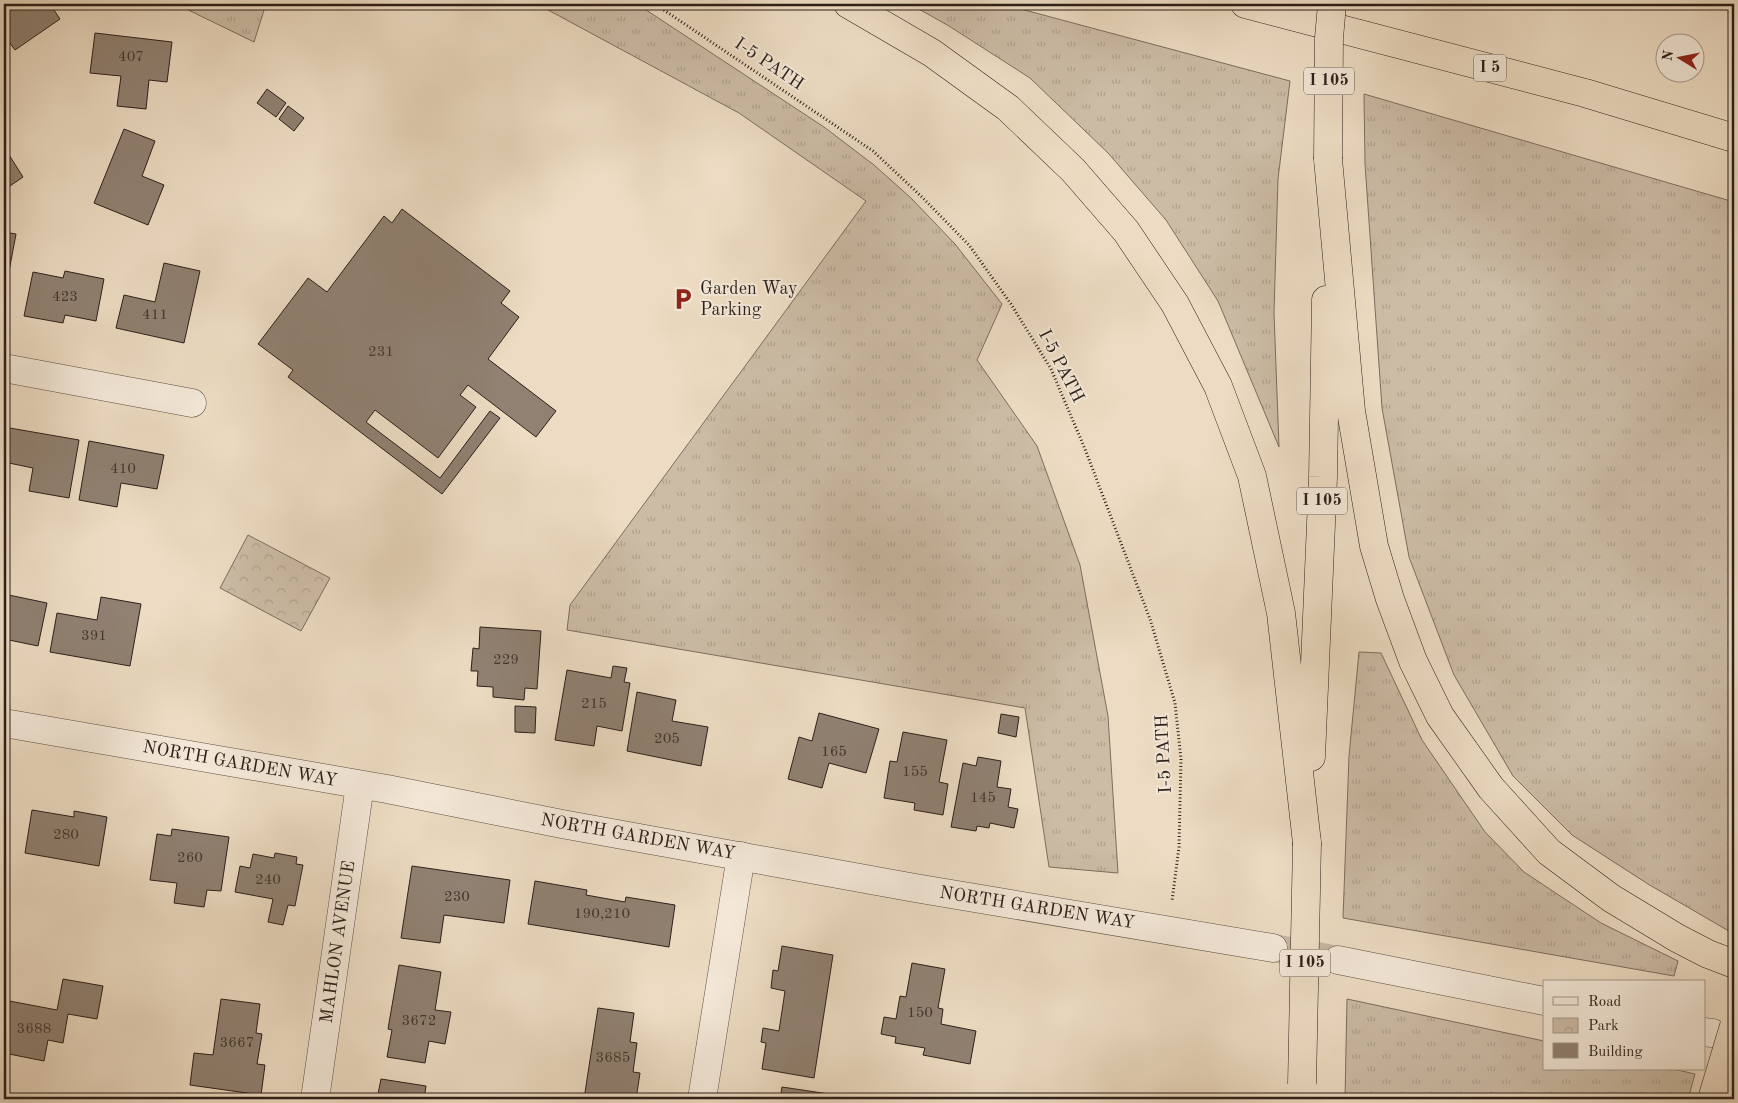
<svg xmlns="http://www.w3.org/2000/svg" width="1738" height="1103" font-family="'Old Standard TT',serif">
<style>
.grass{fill:url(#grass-tufts);stroke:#7c6e60}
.park{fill:url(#park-crowns);stroke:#7c6e60}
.building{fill:#908172;stroke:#2c1f1a}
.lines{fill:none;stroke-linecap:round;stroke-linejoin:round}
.minor-tunnel{stroke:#c6b6a1;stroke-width:28;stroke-dasharray:28 14;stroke-linecap:butt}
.minor-casing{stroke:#5c4e44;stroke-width:29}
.highway-casing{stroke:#2c1f1a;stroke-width:29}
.path{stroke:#2c1f1a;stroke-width:3;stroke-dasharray:1 2.5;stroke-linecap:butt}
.minor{stroke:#f3e8d8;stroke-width:28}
.highway{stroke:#eddcc3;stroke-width:28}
.highway-bridge-casing{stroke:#2c1f1a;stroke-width:29;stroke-linecap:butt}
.highway-bridge{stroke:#eddcc3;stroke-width:28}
.labels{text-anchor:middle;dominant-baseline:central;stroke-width:4;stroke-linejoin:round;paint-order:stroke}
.number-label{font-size:15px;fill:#453830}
.shield{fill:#f3e8d8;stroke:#685b53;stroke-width:1}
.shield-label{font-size:16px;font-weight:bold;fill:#2c1f1a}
.street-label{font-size:18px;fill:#2c1f1a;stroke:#f3e8d8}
.poi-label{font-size:18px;fill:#2c1f1a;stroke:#f3e8d8;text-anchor:start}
</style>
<defs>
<pattern id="grass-tufts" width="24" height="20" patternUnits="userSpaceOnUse" patternTransform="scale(1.25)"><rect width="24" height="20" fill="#ccbca6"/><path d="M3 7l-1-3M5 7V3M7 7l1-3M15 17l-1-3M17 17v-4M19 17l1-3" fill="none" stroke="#afa18e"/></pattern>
<pattern id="park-crowns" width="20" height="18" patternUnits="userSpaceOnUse" patternTransform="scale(1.25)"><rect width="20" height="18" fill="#ccbca6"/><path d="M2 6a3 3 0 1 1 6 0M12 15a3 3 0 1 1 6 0" fill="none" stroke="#afa18e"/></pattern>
</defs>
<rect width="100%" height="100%" fill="#eddcc3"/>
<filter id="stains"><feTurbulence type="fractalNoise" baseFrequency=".004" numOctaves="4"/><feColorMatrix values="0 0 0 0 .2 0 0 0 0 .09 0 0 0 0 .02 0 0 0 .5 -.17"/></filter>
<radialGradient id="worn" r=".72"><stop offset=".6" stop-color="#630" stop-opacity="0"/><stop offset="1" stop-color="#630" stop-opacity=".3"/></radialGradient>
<!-- grass -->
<g class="grass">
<polygon points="176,4 266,4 254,42"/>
<polygon points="537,4 637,4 824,127 874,165 911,198 955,244 1002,304 977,360 1037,446 1080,565 1108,716 1118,873 1049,867 1025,708 567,630 570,605 866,201 739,113"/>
<polygon points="910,4 1002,4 1290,81 1278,179 1274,313 1279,447 1218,301 1166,220 1108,153 1030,78 949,26"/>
<polygon points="1364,94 1734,202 1734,934 1648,884 1572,835 1513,776 1454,675 1409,557 1382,408 1365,164"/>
<polygon points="1359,652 1381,653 1422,740 1485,832 1524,872 1601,923 1678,961 1674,976 1343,918 1349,756"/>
<polygon points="1347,999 1544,1041 1544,1069 1673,1069 1695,1074 1688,1099 1345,1099"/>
</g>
<!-- park -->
<polygon class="park" points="248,535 330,578 301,631 220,588"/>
<!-- building -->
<g class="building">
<polygon points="4,4 50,4 60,19 15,50 7,39 4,42"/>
<polygon points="95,33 172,42 167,82 149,80 146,109 117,106 121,76 90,73"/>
<polygon points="267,89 286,103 276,117 257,103"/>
<polygon points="288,106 304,118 294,131 279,119"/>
<polygon points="124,129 155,141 142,176 164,185 148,225 94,203"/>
<polygon points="4,147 23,177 4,190"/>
<polygon points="402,209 510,291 501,303 519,317 488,359 556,411 536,437 468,385 460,395 476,407 438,458 375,410 366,422 440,478 490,411 500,418 442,494 288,377 293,370 258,344 308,278 327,292 384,216 392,223"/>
<polygon points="4,232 16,234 4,298"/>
<polygon points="164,263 200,271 184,343 116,328 124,295 155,302"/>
<polygon points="65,271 104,279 96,321 65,315 63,323 24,316 33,272 63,278"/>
<polygon points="4,427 79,440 69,498 29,491 33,468 4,462"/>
<polygon points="89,441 164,455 157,489 121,483 117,507 79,500"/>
<polygon points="4,594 47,603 38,646 4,639"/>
<polygon points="101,597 141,604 130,666 50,652 57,613 97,620"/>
<polygon points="480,627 541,631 537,689 525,688 524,700 493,697 493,687 477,686 478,671 471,671 473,648 479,649"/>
<polygon points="613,666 627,668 624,682 630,683 622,731 597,726 594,746 555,740 567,670 611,678"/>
<polygon points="637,692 676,700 672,721 708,727 701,766 627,751"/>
<polygon points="515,706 536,707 535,733 515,732"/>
<polygon points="819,713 879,729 866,773 829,763 822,788 788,779 799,737 812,741"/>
<polygon points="1001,714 1019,717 1016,737 998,733"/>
<polygon points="903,732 947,740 939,782 948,784 943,815 914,810 915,803 884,798 890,761 897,762"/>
<polygon points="978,757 1001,761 997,787 1011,789 1008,807 1018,809 1014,828 990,823 989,828 977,826 976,831 951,827 963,763 976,766"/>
<polygon points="32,810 74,817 74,811 107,817 99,866 25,853"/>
<polygon points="172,829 229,837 221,891 207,890 204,907 174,903 177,883 150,880 157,834 171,836"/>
<polygon points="275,853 297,857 296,864 303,865 295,906 288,905 283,925 268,922 273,899 235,892 240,866 250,868 253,854 274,858"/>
<polygon points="412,866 510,880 504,923 444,915 440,943 401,938"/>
<polygon points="535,881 587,890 586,895 625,902 626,897 675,905 669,947 528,924"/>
<polygon points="782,946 833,955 814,1078 762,1069 766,1043 761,1042 763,1028 779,1031 785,991 771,988 773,970 778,971"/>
<polygon points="912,963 945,969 938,1008 943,1009 941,1024 976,1031 970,1064 923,1055 925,1048 895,1043 896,1037 881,1034 884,1017 896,1019 900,996 906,997"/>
<polygon points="399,965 441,972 435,1010 451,1012 445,1044 429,1041 425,1063 387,1057 392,1030 388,1029"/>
<polygon points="63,979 103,986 97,1019 68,1014 63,1043 48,1040 44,1061 4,1053 4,1000 57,1010"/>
<polygon points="221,999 260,1004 256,1033 262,1034 257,1064 265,1065 261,1095 190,1085 194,1053 213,1055"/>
<polygon points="598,1008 634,1013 630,1042 637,1043 633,1072 640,1073 636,1099 584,1099"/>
<polygon points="381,1079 426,1086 424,1099 377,1099"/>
<polygon points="782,1087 836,1095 835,1099 780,1099"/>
</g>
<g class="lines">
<!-- minor-tunnel -->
<polyline class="minor-tunnel" points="1273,948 1338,960"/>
<defs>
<g id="minor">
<polyline points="4,368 192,403"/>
<polyline points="4,723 387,789 562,824 915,888 1273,948"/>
<polyline points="1338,960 1544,1001"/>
<polyline points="1704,1032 1712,1033"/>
<polyline points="315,1099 360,785"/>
<polyline points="702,1099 741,856"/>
</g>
<g id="highway">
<polyline points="848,4 932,53 1008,108 1073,170 1126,231 1175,304 1218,386 1252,476 1281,613 1307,843"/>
<polyline points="1245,4 1585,93 1734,138"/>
<polyline points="1328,159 1351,411 1374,546 1390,599 1413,661 1440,716 1491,788 1549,852 1611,898 1677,938 1708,954 1734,964"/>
<polyline points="1311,757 1323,477 1326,300"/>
</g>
</defs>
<!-- minor casing -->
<use href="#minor" class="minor-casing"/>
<!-- highway casing -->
<use href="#highway" class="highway-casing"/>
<!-- path -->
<polyline class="path" points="655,4 873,151 923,198 969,245 1011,304 1051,369 1085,449 1150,619 1175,703 1181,759 1179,847 1172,901"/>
<!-- minor -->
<use href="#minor" class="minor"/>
<!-- highway -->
<use href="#highway" class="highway"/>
<defs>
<g id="highway-bridge">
<polyline points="1328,159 1329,38 1332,4"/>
<polyline points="1302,1084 1307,843"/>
<polyline points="1712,1099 1734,1026"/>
</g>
</defs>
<!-- highway-bridge casing -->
<use href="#highway-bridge" class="highway-bridge-casing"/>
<!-- highway-bridge -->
<use href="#highway-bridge" class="highway-bridge"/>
</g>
<!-- icons -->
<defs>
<symbol id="parking-bare" viewBox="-9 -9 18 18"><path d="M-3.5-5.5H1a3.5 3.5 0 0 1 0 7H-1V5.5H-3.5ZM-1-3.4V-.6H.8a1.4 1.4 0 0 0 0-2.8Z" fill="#8f2418" stroke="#f3e8d8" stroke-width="2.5" paint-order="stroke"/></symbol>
</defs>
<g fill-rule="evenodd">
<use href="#parking-bare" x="667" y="283" width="32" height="32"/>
</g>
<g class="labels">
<!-- number labels -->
<g class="number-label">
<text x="131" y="57">407</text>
<text x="65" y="297">423</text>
<text x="155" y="315">411</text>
<text x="381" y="352">231</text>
<text x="123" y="469">410</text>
<text x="94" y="636">391</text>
<text x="506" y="660">229</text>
<text x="594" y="704">215</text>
<text x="667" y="739">205</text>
<text x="834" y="752">165</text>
<text x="915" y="772">155</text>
<text x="983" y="798">145</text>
<text x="66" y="835">280</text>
<text x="190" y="858">260</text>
<text x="268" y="880">240</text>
<text x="457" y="897">230</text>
<text x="602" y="914">190,210</text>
<text x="920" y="1013">150</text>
<text x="419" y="1021">3672</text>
<text x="34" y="1029">3688</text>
<text x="237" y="1043">3667</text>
<text x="613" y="1058">3685</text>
</g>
<!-- shield labels -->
<g class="shield">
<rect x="1474" y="54.5" width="32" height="27" rx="4"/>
<rect x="1304" y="67.5" width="50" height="27" rx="4"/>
<rect x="1297" y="487.5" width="50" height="27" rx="4"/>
<rect x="1280" y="949.5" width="50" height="27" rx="4"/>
</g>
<g class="shield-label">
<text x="1490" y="68">I 5</text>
<text x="1329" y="81">I 105</text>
<text x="1322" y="501">I 105</text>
<text x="1305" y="963">I 105</text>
</g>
<!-- street labels -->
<g class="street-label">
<text transform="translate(769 64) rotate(34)">I-5 PATH</text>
<text transform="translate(1061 366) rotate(63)">I-5 PATH</text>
<text transform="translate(1164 754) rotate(-93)">I-5 PATH</text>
<text transform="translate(240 764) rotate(10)">NORTH GARDEN WAY</text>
<text transform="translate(638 837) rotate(10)">NORTH GARDEN WAY</text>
<text transform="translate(1037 908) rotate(9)">NORTH GARDEN WAY</text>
<text transform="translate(338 942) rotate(-82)">MAHLON AVENUE</text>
</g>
<!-- poi labels -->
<g class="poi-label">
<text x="700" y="289">Garden Way<tspan x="700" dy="21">Parking</tspan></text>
</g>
</g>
<!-- margin -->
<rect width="1738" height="1103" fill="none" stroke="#eddcc3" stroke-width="20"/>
<rect x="5" y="5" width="1728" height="1093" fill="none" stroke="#2c1f1a" stroke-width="2.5"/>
<rect x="10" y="10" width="1718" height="1083" fill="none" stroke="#2c1f1a"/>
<!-- legend -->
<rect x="1543" y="980" width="162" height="90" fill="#f3e8d8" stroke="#a3988c"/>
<rect x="1553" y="997" width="25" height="8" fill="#f3e8d8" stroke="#a3988c"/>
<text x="1588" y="1006" font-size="15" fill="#2c1f1a">Road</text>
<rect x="1553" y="1018" width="25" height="15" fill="url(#park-crowns)" stroke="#a3988c"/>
<text x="1588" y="1030" font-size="15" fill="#2c1f1a">Park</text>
<rect x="1553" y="1043" width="25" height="15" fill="#908172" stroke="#a3988c"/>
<text x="1588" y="1056" font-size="15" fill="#2c1f1a">Building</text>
<!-- north arrow -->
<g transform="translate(1680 58) rotate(280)"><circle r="24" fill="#f3e8d8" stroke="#a3988c"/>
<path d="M0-4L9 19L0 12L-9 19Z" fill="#8f2418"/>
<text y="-8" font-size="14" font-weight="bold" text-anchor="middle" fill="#2c1f1a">N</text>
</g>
<rect width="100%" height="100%" filter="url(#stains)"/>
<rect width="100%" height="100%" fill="url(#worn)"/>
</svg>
